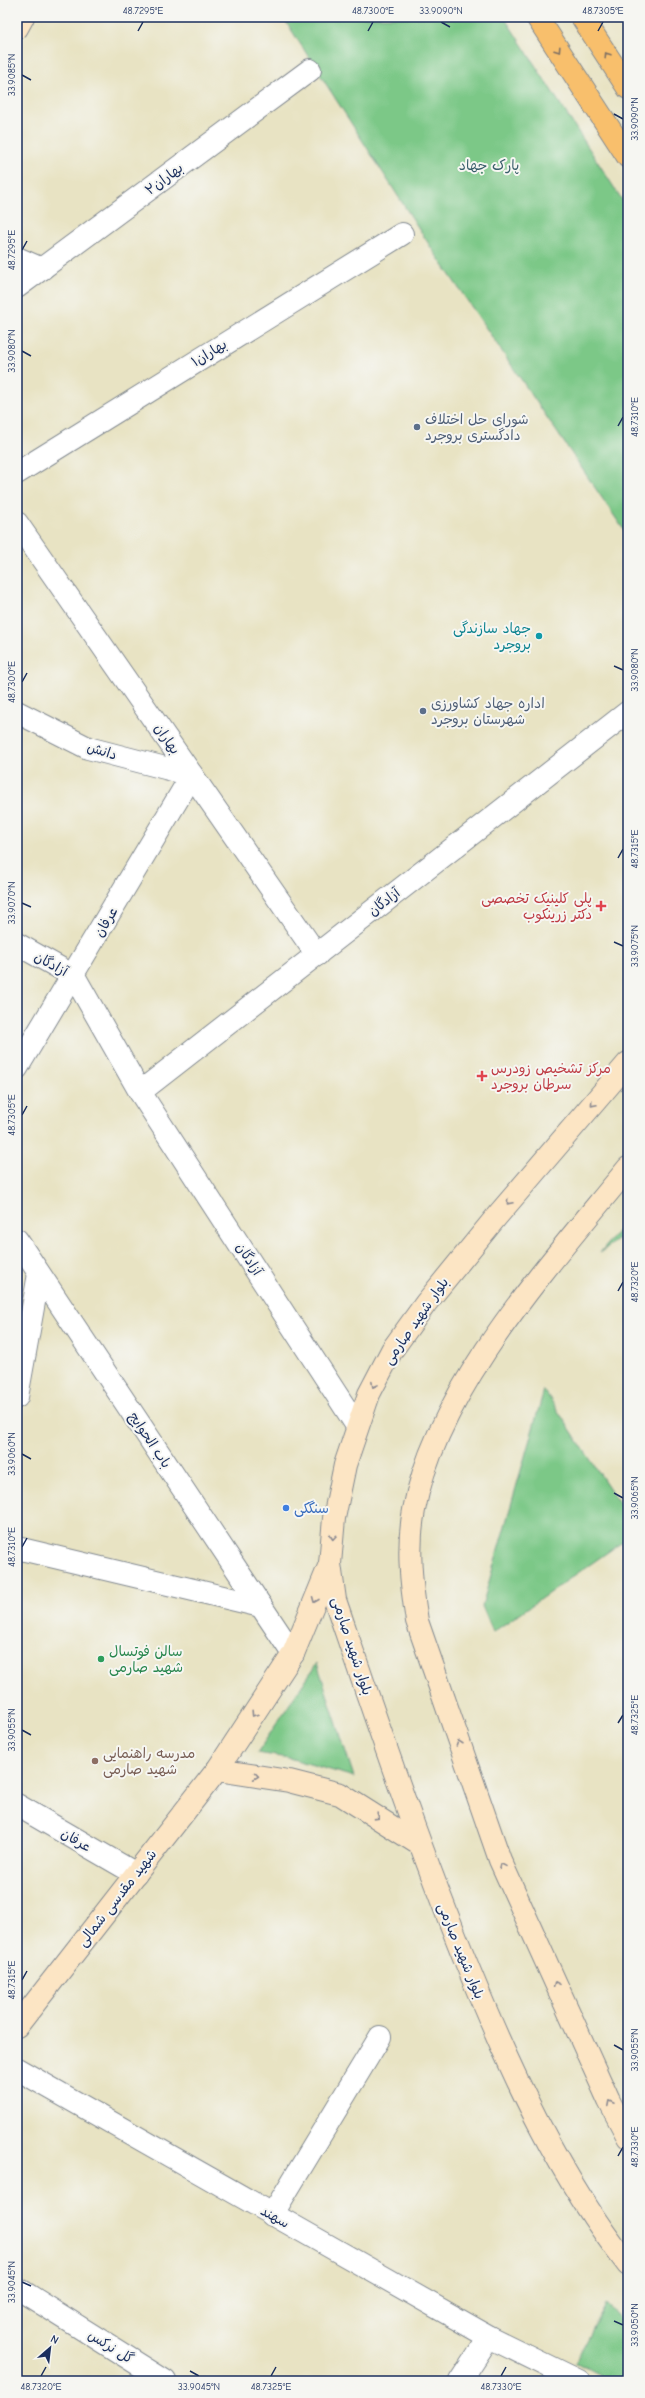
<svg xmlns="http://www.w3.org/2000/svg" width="645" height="2398" font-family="'Comic Neue','Playpen Sans Arabic',sans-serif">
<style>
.green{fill:#7bc887;stroke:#4b7c72}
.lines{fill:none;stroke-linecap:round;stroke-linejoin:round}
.street-casing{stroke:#828990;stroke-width:24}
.secondary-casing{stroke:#828990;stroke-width:24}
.primary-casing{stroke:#828990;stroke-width:24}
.street{stroke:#fff;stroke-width:22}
.secondary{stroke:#fce5c4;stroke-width:22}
.primary{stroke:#f8bf6c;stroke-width:22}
.oneway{stroke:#7e7064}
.oneway2{stroke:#8c8a91}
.ticks{fill:none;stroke:#1b2f5e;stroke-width:1.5}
.service-dot{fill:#5c6f8a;stroke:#f6f6f2;stroke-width:1.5}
.culture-dot{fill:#0f9aa8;stroke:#f6f6f2;stroke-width:1.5}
.health-dot{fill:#e0444e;stroke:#f6f6f2;stroke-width:1.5}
.shop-dot{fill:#3f7fe0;stroke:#f6f6f2;stroke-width:1.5}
.leisure-dot{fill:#2e9e5b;stroke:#f6f6f2;stroke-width:1.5}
.education-dot{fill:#8d6e63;stroke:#f6f6f2;stroke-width:1.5}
.labels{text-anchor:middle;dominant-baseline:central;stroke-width:4;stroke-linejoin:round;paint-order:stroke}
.park-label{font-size:14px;fill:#385d6a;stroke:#f6f6f2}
.street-label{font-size:14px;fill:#1b2f5e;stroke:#f6f6f2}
.service-label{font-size:14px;fill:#4e5e75;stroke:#f6f6f2;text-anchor:start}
.culture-label{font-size:14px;fill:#0d838f;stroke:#f6f6f2;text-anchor:end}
.health-label{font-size:14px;fill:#be3a42;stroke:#f6f6f2;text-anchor:end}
.shop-label{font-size:14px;fill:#366cbe;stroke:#f6f6f2;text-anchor:start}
.leisure-label{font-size:14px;fill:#27864d;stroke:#f6f6f2;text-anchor:start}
.education-label{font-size:14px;fill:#785e54;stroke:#f6f6f2;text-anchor:start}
.neatline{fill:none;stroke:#1b2f5e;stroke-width:1.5}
.ticks-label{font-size:10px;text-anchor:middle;fill:#1b2f5e}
</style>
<rect width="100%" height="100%" fill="#f6f6f2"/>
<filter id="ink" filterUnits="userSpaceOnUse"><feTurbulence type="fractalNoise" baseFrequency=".025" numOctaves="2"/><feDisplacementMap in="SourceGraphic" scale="8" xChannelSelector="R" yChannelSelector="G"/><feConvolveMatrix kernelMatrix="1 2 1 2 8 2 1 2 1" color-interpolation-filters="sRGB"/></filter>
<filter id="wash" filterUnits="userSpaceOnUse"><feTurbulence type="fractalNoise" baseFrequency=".012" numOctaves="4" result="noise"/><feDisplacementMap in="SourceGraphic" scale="16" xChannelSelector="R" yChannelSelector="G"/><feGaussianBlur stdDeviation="0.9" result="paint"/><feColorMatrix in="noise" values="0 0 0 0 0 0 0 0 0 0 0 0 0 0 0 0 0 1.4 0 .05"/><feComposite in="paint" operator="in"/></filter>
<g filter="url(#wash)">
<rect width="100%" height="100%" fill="#e8e3c3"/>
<!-- green -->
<g class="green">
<polygon points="283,17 504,17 628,209 628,536 432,249"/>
<polygon points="628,1218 628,1231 600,1253"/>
<polygon points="544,1390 628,1516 628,1538 493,1632 482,1606"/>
<polygon points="317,1663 354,1777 289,1758 257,1753"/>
<polygon points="606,2304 628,2327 628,2381 611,2381 575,2362"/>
</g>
</g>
<g filter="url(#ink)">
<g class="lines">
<defs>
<g id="street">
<polyline points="17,258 42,269"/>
<polyline points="17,287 310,70"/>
<polyline points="17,473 402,234"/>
<polyline points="17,523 317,955"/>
<polyline points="17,712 88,748 192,775 17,1068"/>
<polyline points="17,944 74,976 140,1092 357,1426"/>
<polyline points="140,1092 628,712"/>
<polyline points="17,1240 293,1654"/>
<polyline points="17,1397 39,1274"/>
<polyline points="17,1548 261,1606"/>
<polyline points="17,1805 136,1874"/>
<polyline points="17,2069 489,2337 460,2381"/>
<polyline points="272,2215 380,2037"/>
<polyline points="17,2288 165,2381"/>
<polyline points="489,2337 579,2381"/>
</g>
<g id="secondary">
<polyline points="17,28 23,17"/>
<path d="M 628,1063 L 497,1216 L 426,1303 L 392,1350 L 369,1394 L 345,1465 L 334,1518 L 330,1564 L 335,1600 C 378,1725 420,1850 470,1972 C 513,2077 559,2176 628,2265"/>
<path d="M 628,1168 C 551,1263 437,1387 414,1510 C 407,1547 411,1584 417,1621 L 500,1860 L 609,2101 L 628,2137"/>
<polyline points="217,1770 289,1781 340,1794 419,1844"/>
<polyline points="17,2026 217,1770 293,1654 330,1564"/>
</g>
<g id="primary">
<polyline points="537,17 628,157"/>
<polyline points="582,17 628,88"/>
</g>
</defs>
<!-- street casing -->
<use href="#street" class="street-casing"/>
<!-- secondary casing -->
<use href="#secondary" class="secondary-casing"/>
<!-- primary casing -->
<use href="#primary" class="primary-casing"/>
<!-- street -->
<use href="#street" class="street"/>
<!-- secondary -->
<use href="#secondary" class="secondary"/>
<!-- primary -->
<use href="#primary" class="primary"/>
</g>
<!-- one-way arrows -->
<defs><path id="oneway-chevron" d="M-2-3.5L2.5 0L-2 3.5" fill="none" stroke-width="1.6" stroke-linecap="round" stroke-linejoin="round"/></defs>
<g class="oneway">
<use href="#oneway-chevron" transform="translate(558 50) rotate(57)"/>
<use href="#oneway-chevron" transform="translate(607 55) rotate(-123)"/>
</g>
<g class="oneway2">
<use href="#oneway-chevron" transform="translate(593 1104) rotate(131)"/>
<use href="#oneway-chevron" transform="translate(509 1202) rotate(131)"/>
<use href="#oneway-chevron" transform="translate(374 1385) rotate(118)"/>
<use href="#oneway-chevron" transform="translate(333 1537) rotate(95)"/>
<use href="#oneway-chevron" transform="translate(315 1600) rotate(112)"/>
<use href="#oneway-chevron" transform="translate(254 1714) rotate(123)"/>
<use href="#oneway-chevron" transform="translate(459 1743) rotate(-109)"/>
<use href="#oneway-chevron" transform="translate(256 1776) rotate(8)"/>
<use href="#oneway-chevron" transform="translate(377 1817) rotate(32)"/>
<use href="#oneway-chevron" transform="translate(502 1866) rotate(-114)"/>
<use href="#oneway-chevron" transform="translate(556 1984) rotate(-114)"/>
<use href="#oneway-chevron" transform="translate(610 2103) rotate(-117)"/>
</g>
</g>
<!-- ticks -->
<path class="ticks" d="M 441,22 L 450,27M 138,31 L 143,22M 368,31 L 373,22M 598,31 L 603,22M 22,75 L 31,80M 614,114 L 623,119M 22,250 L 27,241M 22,351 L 31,356M 618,426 L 623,417M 614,666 L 623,670M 22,682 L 27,673M 618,858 L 623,849M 22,903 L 31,907M 614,942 L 623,946M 22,1115 L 27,1106M 618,1291 L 623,1282M 22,1454 L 31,1459M 614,1493 L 623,1498M 22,1547 L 27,1538M 618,1723 L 623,1715M 22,1730 L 31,1735M 22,1980 L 27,1971M 614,2045 L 623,2050M 618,2156 L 623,2147M 22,2282 L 31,2286M 614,2321 L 623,2325M 190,2371 L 199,2376M 41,2376 L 46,2367M 271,2376 L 276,2367M 501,2376 L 506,2367"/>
<!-- markers -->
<g class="service-dot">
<circle cx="417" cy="427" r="4"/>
<circle cx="423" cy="711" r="4"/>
</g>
<circle class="culture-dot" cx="539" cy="636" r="4"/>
<g class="health-dot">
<path d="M599 900h4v4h4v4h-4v4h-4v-4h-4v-4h4z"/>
<path d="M480 1070h4v4h4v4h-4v4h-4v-4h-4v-4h4z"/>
</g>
<circle class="shop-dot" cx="286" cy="1508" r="4"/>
<circle class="leisure-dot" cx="101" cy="1659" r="4"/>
<circle class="education-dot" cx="95" cy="1761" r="4"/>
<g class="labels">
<!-- park labels -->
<g class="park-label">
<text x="489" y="165">پارک جهاد</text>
</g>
<!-- street labels -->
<g class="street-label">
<text transform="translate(164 179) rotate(-37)">بهاران۲</text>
<text transform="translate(209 353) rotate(-32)">بهاران۱</text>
<text transform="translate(167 739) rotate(55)">بهاران</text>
<text transform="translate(102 751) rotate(17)">دانش</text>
<text transform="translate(384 902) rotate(-38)">آزادگان</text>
<text transform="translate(106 922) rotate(-59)">عرفان</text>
<text transform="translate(51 964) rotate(29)">آزادگان</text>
<text transform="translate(249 1259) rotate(57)">آزادگان</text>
<text transform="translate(416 1321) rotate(-55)">بلوار شهید صارمی</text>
<text transform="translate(150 1440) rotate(56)">باب الحوایج</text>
<text transform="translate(352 1646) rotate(72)">بلوار شهید صارمی</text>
<text transform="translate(76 1840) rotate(30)">عرفان</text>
<text transform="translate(117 1898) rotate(-52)">شهید مقدسی شمالی</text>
<text transform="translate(461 1951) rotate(68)">بلوار شهید صارمی</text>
<text transform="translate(275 2217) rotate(29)">سهند</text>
<text transform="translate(111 2347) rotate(32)">گل نرکس</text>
</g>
<!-- service labels -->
<g class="service-label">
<text x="425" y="419">شورای حل اختلاف<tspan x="425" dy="16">دادگستری بروجرد</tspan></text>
<text x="431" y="703">اداره جهاد کشاورزی<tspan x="431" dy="16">شهرستان بروجرد</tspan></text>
</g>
<!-- culture labels -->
<g class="culture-label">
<text x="531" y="628">جهاد سازندگی<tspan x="531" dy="16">بروجرد</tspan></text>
</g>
<!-- health labels -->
<g class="health-label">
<text x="592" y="898">پلی کلینیک تخصصی<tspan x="592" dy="16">دکتر زرینکوب</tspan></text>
<text x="491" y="1068" text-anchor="start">مرکز تشخیص زودرس<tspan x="491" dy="16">سرطان بروجرد</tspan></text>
</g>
<!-- shop labels -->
<g class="shop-label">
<text x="294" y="1508">سنگکی</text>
</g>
<!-- leisure labels -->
<g class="leisure-label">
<text x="109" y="1651">سالن فوتسال<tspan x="109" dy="16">شهید صارمی</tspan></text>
</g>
<!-- education labels -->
<g class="education-label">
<text x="103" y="1753">مدرسه راهنمایی<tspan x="103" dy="16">شهید صارمی</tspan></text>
</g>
</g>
<!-- margin -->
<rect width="645" height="2398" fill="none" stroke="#f6f6f2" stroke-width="44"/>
<!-- north arrow -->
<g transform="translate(50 2348) rotate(28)" stroke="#f6f6f2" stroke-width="3" paint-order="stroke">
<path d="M0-3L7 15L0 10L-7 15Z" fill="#1b2f5e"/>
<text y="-6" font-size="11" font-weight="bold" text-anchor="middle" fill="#1b2f5e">N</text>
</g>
<rect x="22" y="22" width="601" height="2354" class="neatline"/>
<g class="ticks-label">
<text x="143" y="14">48.7295°E</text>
<text x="373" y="14">48.7300°E</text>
<text x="441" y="14">33.9090°N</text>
<text x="603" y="14">48.7305°E</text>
<text transform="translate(11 75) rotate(-90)" y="4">33.9085°N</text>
<text transform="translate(634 119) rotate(-90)" y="4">33.9090°N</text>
<text transform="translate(11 250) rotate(-90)" y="4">48.7295°E</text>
<text transform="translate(11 351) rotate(-90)" y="4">33.9080°N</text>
<text transform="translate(634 417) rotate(-90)" y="4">48.7310°E</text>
<text transform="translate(634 670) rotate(-90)" y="4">33.9080°N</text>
<text transform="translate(11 682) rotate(-90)" y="4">48.7300°E</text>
<text transform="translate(634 849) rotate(-90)" y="4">48.7315°E</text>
<text transform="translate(11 903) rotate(-90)" y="4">33.9070°N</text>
<text transform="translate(634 946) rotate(-90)" y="4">33.9075°N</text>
<text transform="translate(11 1115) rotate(-90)" y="4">48.7305°E</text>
<text transform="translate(634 1282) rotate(-90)" y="4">48.7320°E</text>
<text transform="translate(11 1454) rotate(-90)" y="4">33.9060°N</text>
<text transform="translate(634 1498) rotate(-90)" y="4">33.9065°N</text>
<text transform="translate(11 1547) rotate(-90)" y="4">48.7310°E</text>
<text transform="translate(634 1715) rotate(-90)" y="4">48.7325°E</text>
<text transform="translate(11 1730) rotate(-90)" y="4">33.9055°N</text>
<text transform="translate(11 1980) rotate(-90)" y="4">48.7315°E</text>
<text transform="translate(634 2050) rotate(-90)" y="4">33.9055°N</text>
<text transform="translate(634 2147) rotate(-90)" y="4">48.7330°E</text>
<text transform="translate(11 2282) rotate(-90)" y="4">33.9045°N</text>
<text transform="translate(634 2325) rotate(-90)" y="4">33.9050°N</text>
<text x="41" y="2390">48.7320°E</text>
<text x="199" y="2390">33.9045°N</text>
<text x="271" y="2390">48.7325°E</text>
<text x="501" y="2390">48.7330°E</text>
</g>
</svg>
